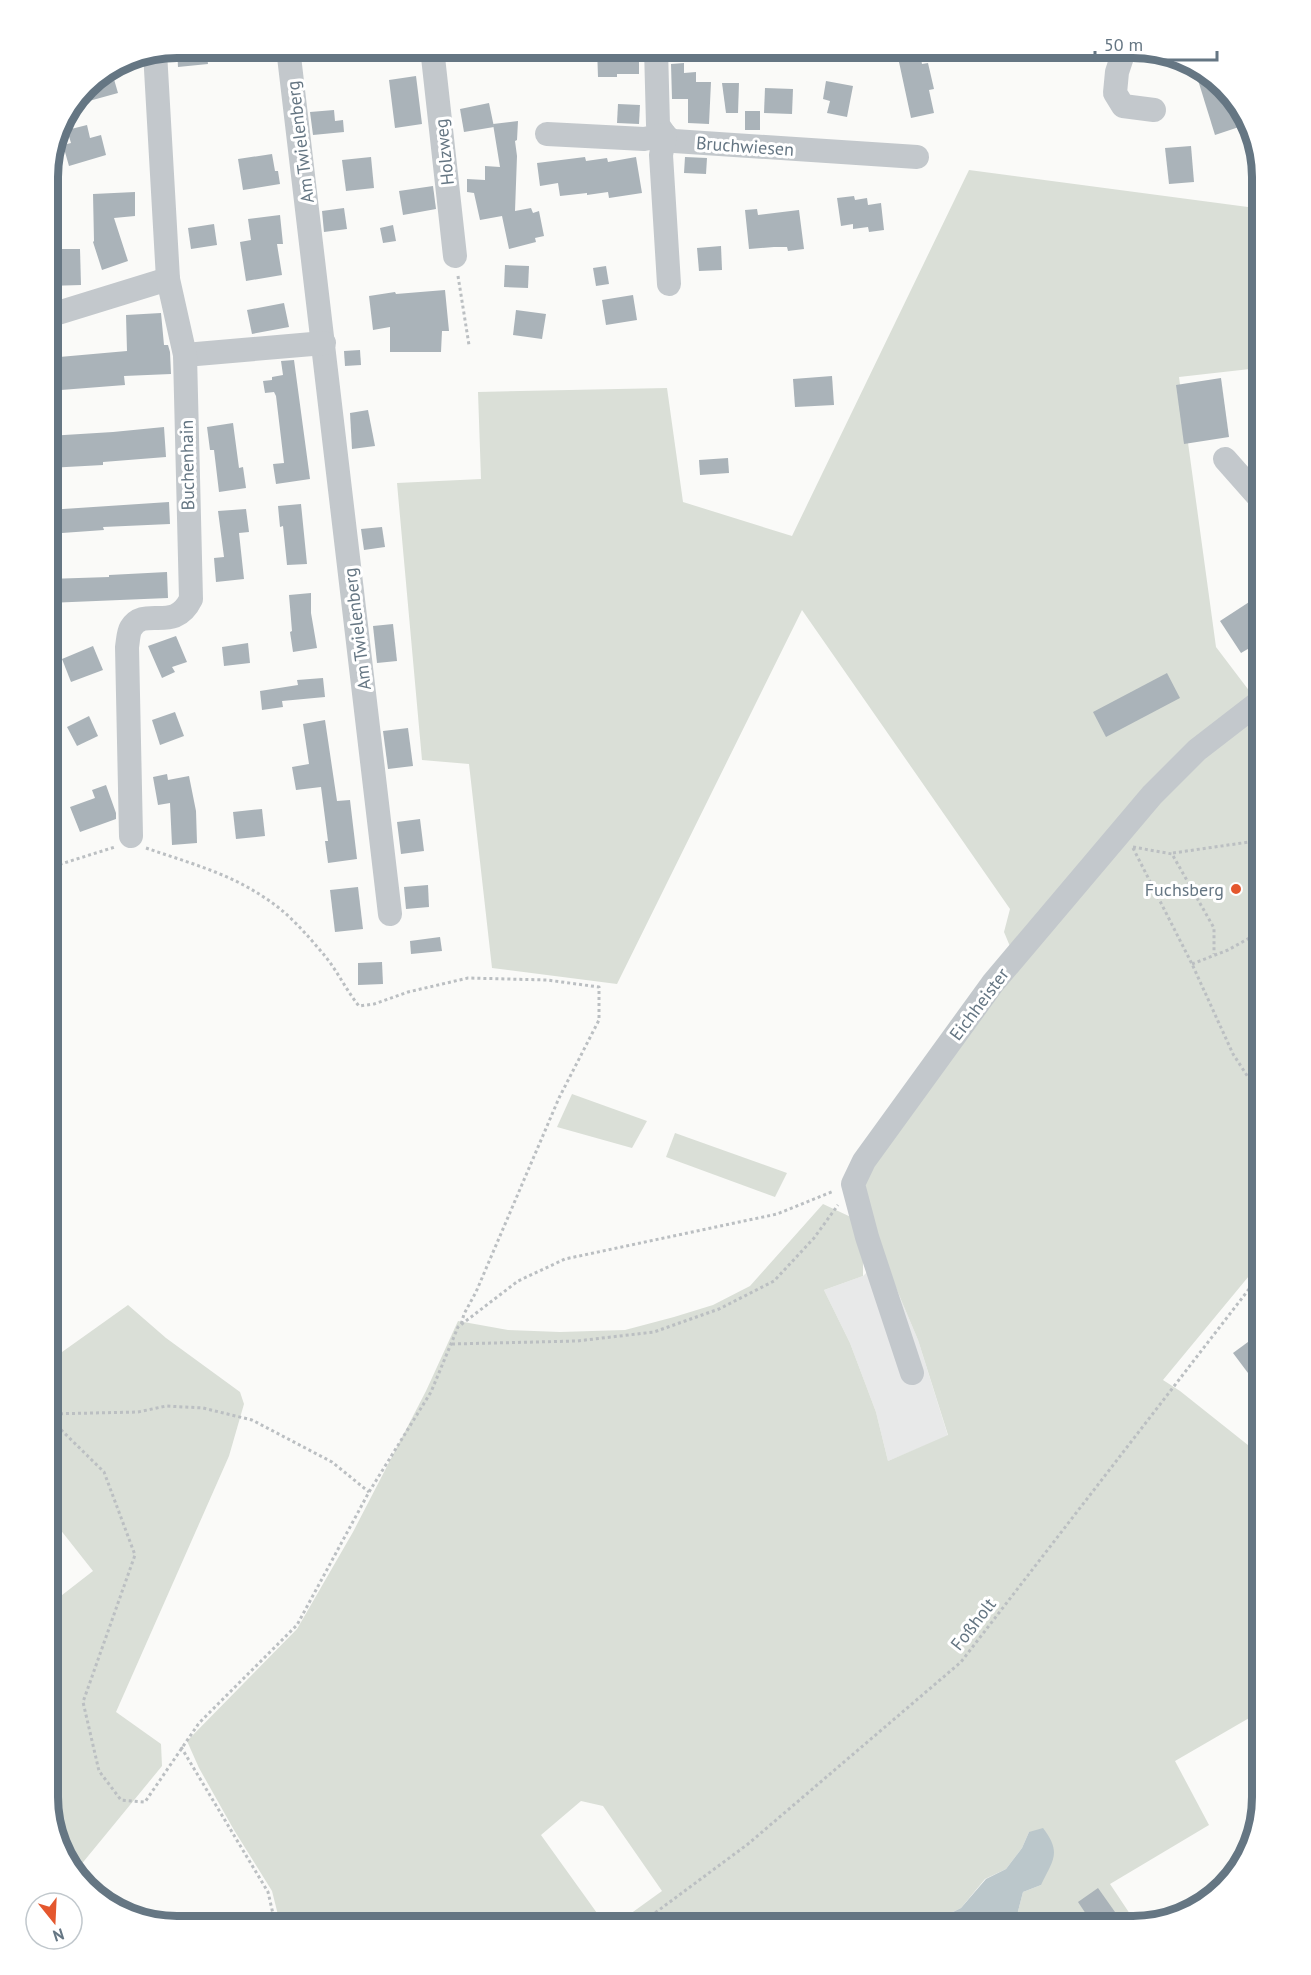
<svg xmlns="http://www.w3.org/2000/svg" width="1311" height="1975" font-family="'PT Sans',sans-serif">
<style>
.built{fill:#e8e9e9}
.green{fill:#dadfd7}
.water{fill:#bbc7cb}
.building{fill:#aab3b9}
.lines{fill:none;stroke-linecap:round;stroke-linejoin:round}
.path{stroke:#bbbfc2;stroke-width:3;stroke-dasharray:3 3;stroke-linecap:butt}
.minor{stroke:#c3c8cc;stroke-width:24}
.poi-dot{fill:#e4572e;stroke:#fff;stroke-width:2}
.labels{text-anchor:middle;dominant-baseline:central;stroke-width:6;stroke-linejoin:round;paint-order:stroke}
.street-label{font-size:18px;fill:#657683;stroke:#fff}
.poi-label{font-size:18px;fill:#657683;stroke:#fff;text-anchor:end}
.rim{fill:none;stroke:#657683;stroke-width:8}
</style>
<rect width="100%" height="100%" fill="#fafaf8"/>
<!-- built -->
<polygon class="built" points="883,1257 918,1340 948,1436 888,1461 876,1412 850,1343 824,1290 863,1276"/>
<!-- green -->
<g class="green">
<polygon points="969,170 1263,209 1263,303 1251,304 1250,369 1179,377 1216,647 1263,709 1263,1259 1163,1380 1180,1391 1263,1457 1263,1710 1175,1761 1209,1825 1110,1884 1138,1926 1133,1927 1009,1927 1016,1919 1023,1892 1041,1885 1029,1832 1022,1848 1006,1869 985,1879 961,1908 923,1927 612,1927 662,1891 603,1806 581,1801 541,1835 607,1927 281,1927 272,1891 234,1830 199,1768 187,1741 297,1629 353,1532 426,1391 458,1321 508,1330 560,1332 625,1330 674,1317 713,1305 750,1286 823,1204 853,1218 863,1258 863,1276 824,1290 850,1343 876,1412 888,1461 948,1435 918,1340 883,1257 862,1185 871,1161 1019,968 1004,932 1010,909 802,610 617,984 492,968 469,764 422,760 397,483 481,479 478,392 667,388 683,502 792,536"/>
<polygon points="572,1094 647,1121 632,1148 557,1127"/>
<polygon points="675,1133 787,1173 775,1197 666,1157"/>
<polygon points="128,1305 166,1338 240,1392 244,1404 229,1456 116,1712 161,1744 162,1766 75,1872 65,1862 48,1797 48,1606 93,1571 48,1514 48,1362"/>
</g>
<!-- water -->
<path class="water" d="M 1043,1828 C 1062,1853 1053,1860 1041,1885 L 1023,1892 L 1016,1919 L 1009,1927 L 923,1927 L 961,1908 L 986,1879 L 1006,1869 L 1022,1848 L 1029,1832 Z"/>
<!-- building -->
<g class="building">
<polygon points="177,48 206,48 208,64 178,67"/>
<polygon points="597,48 639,48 639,74 617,74 617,77 598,77"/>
<polygon points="896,48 919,48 922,64 928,63 934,89 929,90 934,113 911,118"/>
<polygon points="684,63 684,73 696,72 696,82 711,82 709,124 688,123 688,99 672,99 671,64"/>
<polygon points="1193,64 1198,66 1227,94 1239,127 1215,135"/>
<polygon points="111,69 118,93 89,101 85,88 86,86"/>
<polygon points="416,76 422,124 395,128 389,80"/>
<polygon points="826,81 853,86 847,117 827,113 830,101 823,99"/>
<polygon points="722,83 739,83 738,113 726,113"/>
<polygon points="765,88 793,89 792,114 764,113"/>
<polygon points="489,103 494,127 464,132 460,109"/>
<polygon points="618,104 640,105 639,124 617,123"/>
<polygon points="334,110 335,121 343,120 344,132 313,135 310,112"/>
<rect x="745" y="111" width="15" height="19"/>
<polygon points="518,121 517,140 515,141 517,156 515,211 531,208 533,213 539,211 544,236 535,238 536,242 509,249 502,216 480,220 474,193 467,192 467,179 485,180 485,166 500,167 493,124"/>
<polygon points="87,125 90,138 101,135 106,155 69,166 63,145 71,143 67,130"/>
<polygon points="1191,146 1194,182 1169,184 1165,148"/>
<polygon points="272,154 275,171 278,171 280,184 243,190 238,159"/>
<polygon points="371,157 374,188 346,191 342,160"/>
<polygon points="585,157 586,161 607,158 608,162 636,157 642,193 609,198 608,192 587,195 587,193 560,196 558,183 540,186 537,163"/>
<polygon points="685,157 707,158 706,174 684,173"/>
<polygon points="433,186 436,209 403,215 399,191"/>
<polygon points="135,192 135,216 114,218 128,261 102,270 93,242 94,241 93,194"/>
<polygon points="854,196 855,200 867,198 868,205 881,203 884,230 869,232 868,227 853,229 853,224 841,226 837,198"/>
<polygon points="344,208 347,229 324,232 322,211"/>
<polygon points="757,209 758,215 799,210 804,249 788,251 787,247 774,247 749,249 745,210"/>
<polygon points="280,215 283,244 277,244 282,275 246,281 240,242 251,240 248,219"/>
<polygon points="214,224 217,245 191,249 188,228"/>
<polygon points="393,225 396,241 383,243 380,228"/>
<polygon points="721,246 722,270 699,271 697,248"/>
<polygon points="48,249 80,249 81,285 48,286"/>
<polygon points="505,265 529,266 528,288 504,287"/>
<polygon points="606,266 609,284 596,286 593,268"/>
<polygon points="445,290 449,331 442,331 441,352 390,352 390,327 373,330 369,296 395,292 396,294"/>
<polygon points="633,295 637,320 606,325 602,300"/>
<polygon points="284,303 289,327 252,334 247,310"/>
<polygon points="516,310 546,314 542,339 513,335"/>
<polygon points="161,313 164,345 168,345 170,352 171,374 124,376 125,385 48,391 48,358 127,351 126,315"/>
<polygon points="360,350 361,365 345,366 344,351"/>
<polygon points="294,360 310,479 276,484 273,464 284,463 276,396 274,392 265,393 263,381 272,380 272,377 283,375 281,361"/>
<polygon points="832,376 834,405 795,407 793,379"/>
<polygon points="1221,378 1229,437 1184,444 1176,385"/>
<polygon points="368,410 375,446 352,449 350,413"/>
<polygon points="233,423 239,468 243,467 246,488 219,492 214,450 210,450 207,427"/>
<polygon points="164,427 166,457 103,462 103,465 48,468 48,436 113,432"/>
<polygon points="728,458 729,473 700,475 699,460"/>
<polygon points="169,502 170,524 103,527 104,530 48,534 48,510"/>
<polygon points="301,504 307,564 287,565 283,526 280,527 278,506"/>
<polygon points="246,509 249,532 239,533 244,579 216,582 214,558 224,557 218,511"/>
<polygon points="382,527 385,547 364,550 361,529"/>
<polygon points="167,572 168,598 48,603 48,579 109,577 109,575"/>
<polygon points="311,593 311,613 317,648 293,652 290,632 292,631 289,595"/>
<polygon points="1263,593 1263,640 1241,653 1220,621"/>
<polygon points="393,624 397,661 377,663 373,626"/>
<polygon points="176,636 187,662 172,667 175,672 162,678 148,646"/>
<polygon points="248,643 250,663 224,666 222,647"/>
<polygon points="93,646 103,670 71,682 62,659"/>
<polygon points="1167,673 1180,698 1106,737 1093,712"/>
<polygon points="323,678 325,697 282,701 283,707 262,710 260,691 298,685 297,680"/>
<polygon points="175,712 184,736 160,745 152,720"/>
<polygon points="89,716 98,736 77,746 67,727"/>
<polygon points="325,720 337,801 350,800 357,859 328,863 325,841 328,841 321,787 296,790 292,767 309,764 303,724"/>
<polygon points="408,728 413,766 388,769 383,731"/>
<polygon points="167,774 168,780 189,776 196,811 197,843 172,845 170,803 158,805 153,777"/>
<polygon points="106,785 116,813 116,819 80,832 70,807 95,798 92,790"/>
<polygon points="262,809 265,836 236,839 233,812"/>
<polygon points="420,819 424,851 401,854 397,822"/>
<polygon points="428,885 429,907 406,909 404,887"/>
<polygon points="358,887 363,929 335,932 330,890"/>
<polygon points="440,937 442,951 411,954 410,941"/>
<polygon points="382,962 383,984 358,985 358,963"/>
<polygon points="1263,1331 1263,1393 1233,1353"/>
<polygon points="1098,1888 1115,1912 1094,1926 1078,1902"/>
</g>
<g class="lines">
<!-- path -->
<g class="path">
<polyline points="458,276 469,345"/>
<polyline points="1133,847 1172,854 1214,928 1214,954"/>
<path d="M 146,848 C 186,862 229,873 265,898 C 288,912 308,936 325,956 C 338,972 346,990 359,1006 L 374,1004 L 408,992 L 468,978 L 547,980 L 599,987 L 599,1020 L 559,1098 L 476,1292 L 464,1314 L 461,1325"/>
<polyline points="1133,848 1192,964 1233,1054 1263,1100"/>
<polyline points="1173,853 1263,840"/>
<polyline points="48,868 115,847"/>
<polyline points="1192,964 1228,950 1260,932 1263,928"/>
<polyline points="452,1344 577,1341 654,1332 719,1309 774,1281 814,1238 838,1205"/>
<polyline points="48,1414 138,1412 166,1406 203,1408 252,1420 332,1462 369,1492"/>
<polyline points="48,1417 104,1472 135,1555 83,1702 99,1771 121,1800 145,1802 199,1723 297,1625 369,1492 431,1392 458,1327 518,1281 565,1259 777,1214 834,1191"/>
<polyline points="181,1747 268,1892 276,1927"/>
<polyline points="636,1927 748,1844 961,1662 1263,1271"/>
</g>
<!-- minor -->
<g class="minor">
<polyline points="288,48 390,914"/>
<polyline points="432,48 455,256"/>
<polyline points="656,48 658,125 667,138 674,141 917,157"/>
<polyline points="1125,48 1117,72 1115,93 1123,106 1154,110"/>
<polyline points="547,134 644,139 665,135 661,155 669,284"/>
<polyline points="48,316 168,279"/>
<polyline points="185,355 324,343"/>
<polyline points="1225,459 1263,502"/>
<path d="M 131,836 L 127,647 C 128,642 128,633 131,628 C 145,605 174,634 191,599 L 185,355 L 168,279 L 155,52"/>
<polyline points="912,1373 867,1237 853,1184 864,1161 993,983 1152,795 1197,750 1263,699"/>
</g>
</g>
<!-- markers -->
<circle class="poi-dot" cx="1236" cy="889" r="6"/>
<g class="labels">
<!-- street labels -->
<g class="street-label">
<text transform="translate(300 142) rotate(-97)">Am Twielenberg</text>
<text transform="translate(745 146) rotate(4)">Bruchwiesen</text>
<text transform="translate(444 152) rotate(-96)">Holzweg</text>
<text transform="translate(187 465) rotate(-91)">Buchenhain</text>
<text transform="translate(357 629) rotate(-97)">Am Twielenberg</text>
<text transform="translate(979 1004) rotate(-53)">Eichheister</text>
<text transform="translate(973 1624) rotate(-52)">Foßholt</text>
</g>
<!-- poi labels -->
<g class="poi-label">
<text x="1224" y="889">Fuchsberg</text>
</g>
</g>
<!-- crop -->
<path d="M0 0H1311V1975H0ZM177 58H1133A119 119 0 0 1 1252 177V1797A119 119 0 0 1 1133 1916H177A119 119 0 0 1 58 1797V177A119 119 0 0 1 177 58Z" fill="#fff" fill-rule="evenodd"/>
<path class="rim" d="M177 58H1133A119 119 0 0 1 1252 177V1797A119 119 0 0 1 1133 1916H177A119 119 0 0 1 58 1797V177A119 119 0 0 1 177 58Z"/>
<!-- north arrow -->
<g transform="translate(54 1921) rotate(162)"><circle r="28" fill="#ffffff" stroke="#c1c8cd" stroke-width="1.5"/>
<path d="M0-4.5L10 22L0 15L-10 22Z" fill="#e4572e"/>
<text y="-9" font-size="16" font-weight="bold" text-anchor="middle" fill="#657683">N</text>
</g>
<!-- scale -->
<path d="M1095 51v9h122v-9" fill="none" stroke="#657683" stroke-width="3"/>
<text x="1104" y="51" font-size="18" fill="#657683" stroke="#ffffff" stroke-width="4.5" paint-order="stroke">50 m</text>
</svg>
